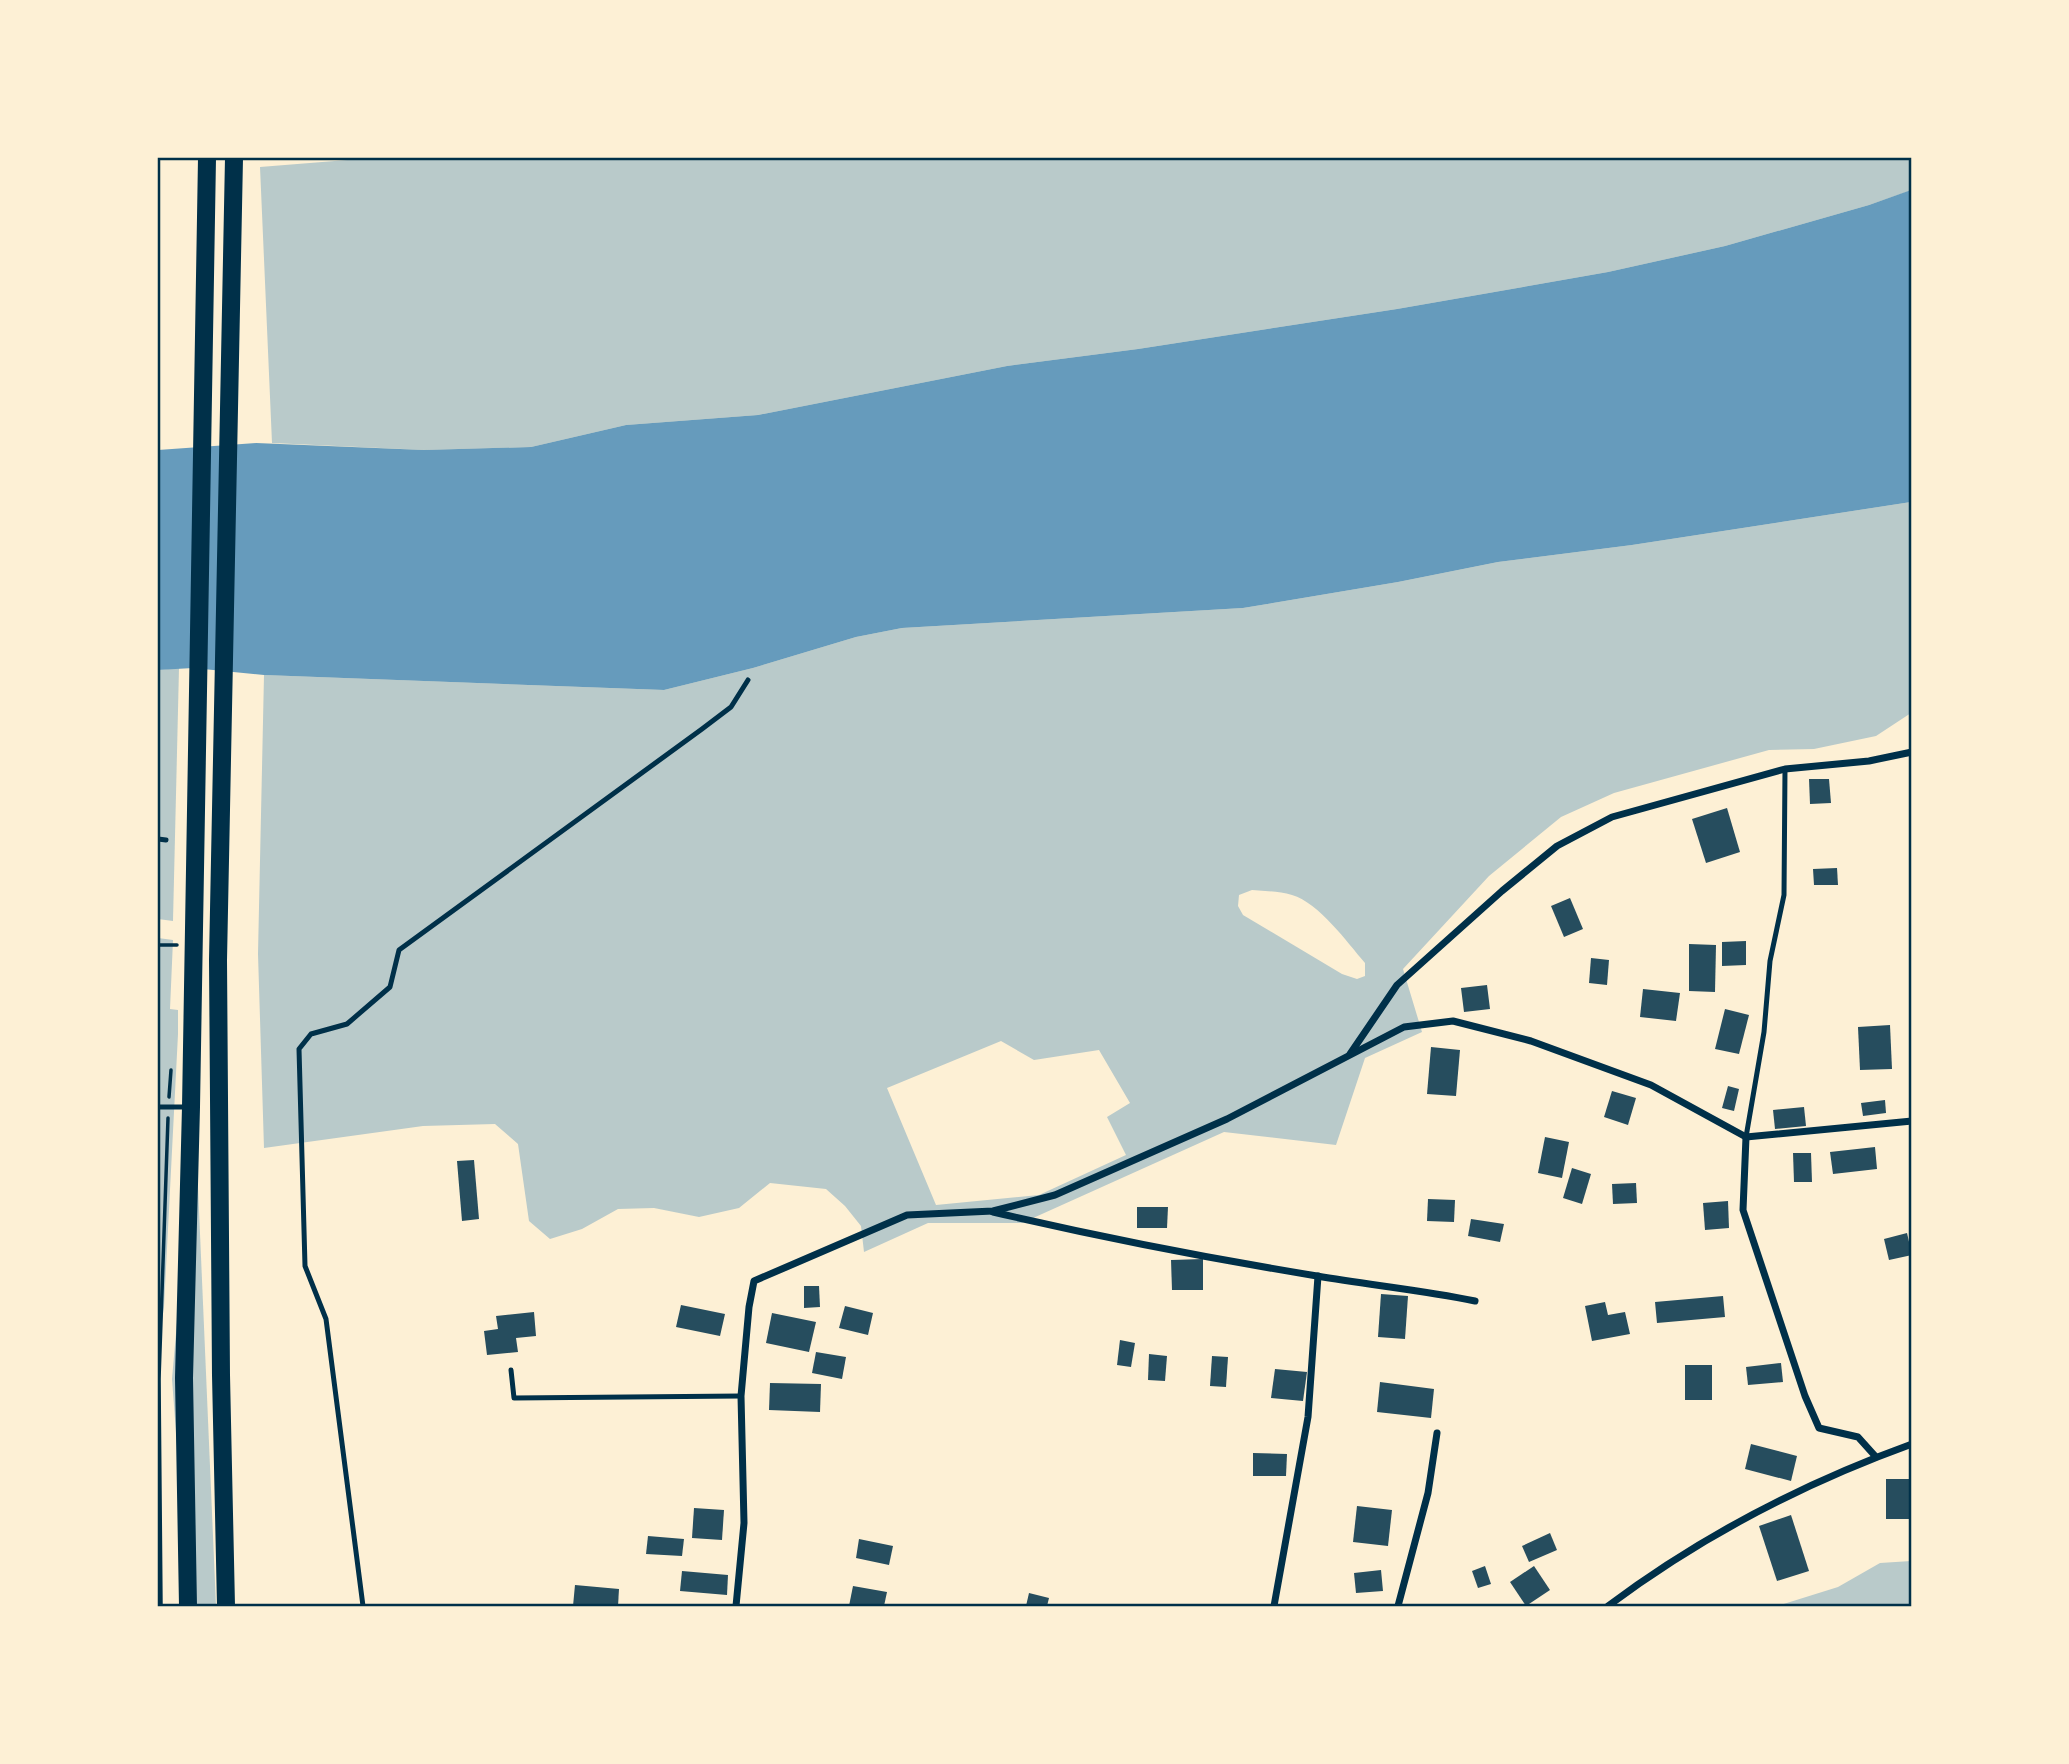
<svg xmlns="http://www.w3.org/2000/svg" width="2069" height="1764" font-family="Ubuntu,sans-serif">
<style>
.green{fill:#b9caca;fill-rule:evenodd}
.water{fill:#669bbc}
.building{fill:#264d5e}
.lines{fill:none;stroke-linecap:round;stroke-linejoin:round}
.path{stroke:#003049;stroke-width:3.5}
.service{stroke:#003049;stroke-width:5}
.minor{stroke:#003049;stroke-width:7}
.primary{stroke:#003049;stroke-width:18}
.neatline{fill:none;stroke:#003049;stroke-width:2.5}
</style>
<rect width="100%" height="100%" fill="#fdf0d5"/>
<!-- green -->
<g class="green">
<polygon points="372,158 1911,158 1912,190 1869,205 1725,246 1608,272 1397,309 1138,349 1007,366 758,415 626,425 531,447 424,450 272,443 260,167"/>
<path d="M 1911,502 L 1911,713 L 1876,736 L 1814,749 L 1769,750 L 1614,793 L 1561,817 L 1489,876 L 1403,969 L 1422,1032 L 1365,1058 L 1336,1145 L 1224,1132 L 1022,1223 L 928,1223 L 864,1252 L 861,1226 L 845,1206 L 826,1189 L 770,1183 L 739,1208 L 699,1217 L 654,1208 L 618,1209 L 582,1229 L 550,1239 L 529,1221 L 518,1144 L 495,1124 L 423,1126 L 264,1148 L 258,954 L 264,675 L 664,690 L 753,668 L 856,637 L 902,628 L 1243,608 L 1398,582 L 1498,562 L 1632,545 ZM 1252,890 C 1265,891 1279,891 1292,895 C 1319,903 1347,942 1365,963 L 1365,976 L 1357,979 L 1342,974 L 1243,915 L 1238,906 L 1239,895 ZM 1001,1041 L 1034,1060 L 1099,1050 L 1130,1103 L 1107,1117 L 1126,1155 L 1039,1195 L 936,1205 L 887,1088 Z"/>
<polygon points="179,668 173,921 158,919 158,670"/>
<polygon points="158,938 173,940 170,1009 178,1010 178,1034 164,1307 158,1346"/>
<polygon points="195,1117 216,1606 189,1606 172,1379"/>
<polygon points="1911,1561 1911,1606 1777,1606 1838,1587 1880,1563"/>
</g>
<!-- water -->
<polygon class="water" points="1911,190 1911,502 1632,545 1498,562 1398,582 1243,608 902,628 856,637 753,668 664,690 264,675 193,668 158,670 158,450 256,443 424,450 531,447 626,425 758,415 1007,366 1138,349 1397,309 1608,272 1725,246 1869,205"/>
<!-- building -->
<g class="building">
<polygon points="1809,779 1829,779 1831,803 1810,804"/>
<polygon points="1727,808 1740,852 1706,863 1692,819"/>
<polygon points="1837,868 1838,885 1814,885 1813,869"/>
<polygon points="1570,898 1583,929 1564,937 1551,906"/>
<polygon points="1746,941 1746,965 1722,966 1722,942"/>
<polygon points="1689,944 1716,945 1715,992 1689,991"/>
<polygon points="1591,958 1609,960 1607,985 1589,983"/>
<polygon points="1487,985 1490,1009 1464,1012 1461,988"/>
<polygon points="1643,989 1680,993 1676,1021 1640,1017"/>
<polygon points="1725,1009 1749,1015 1739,1054 1715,1049"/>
<polygon points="1890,1025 1892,1069 1860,1070 1858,1027"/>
<polygon points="1431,1047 1460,1050 1456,1096 1427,1094"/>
<polygon points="1728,1086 1739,1089 1734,1111 1722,1108"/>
<polygon points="1612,1091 1636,1098 1628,1125 1604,1117"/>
<polygon points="1885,1100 1886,1113 1863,1116 1861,1103"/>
<polygon points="1804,1107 1806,1126 1775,1129 1773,1110"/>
<polygon points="1545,1137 1569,1142 1562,1178 1538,1173"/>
<polygon points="1875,1147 1877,1169 1833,1174 1830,1152"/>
<polygon points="1793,1153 1811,1153 1812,1182 1794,1182"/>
<polygon points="474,1160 479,1219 462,1221 457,1161"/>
<polygon points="1572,1168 1591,1174 1582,1204 1563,1198"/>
<polygon points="1636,1183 1637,1203 1613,1204 1612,1184"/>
<polygon points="1428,1199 1455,1200 1454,1222 1427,1221"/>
<polygon points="1728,1201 1729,1228 1705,1230 1703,1203"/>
<polygon points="1137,1207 1168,1207 1167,1228 1137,1228"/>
<polygon points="1471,1219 1504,1224 1500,1242 1468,1236"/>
<polygon points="1907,1233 1912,1255 1889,1260 1884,1239"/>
<polygon points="1203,1259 1203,1290 1172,1290 1171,1260"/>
<polygon points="804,1286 819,1286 820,1307 804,1308"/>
<polygon points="1381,1294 1408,1296 1405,1339 1378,1337"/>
<polygon points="1723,1296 1725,1317 1657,1323 1655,1302"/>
<polygon points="1605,1302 1608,1315 1625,1312 1630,1334 1592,1341 1585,1306"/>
<polygon points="681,1305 725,1314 720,1336 676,1327"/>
<polygon points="845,1306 873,1313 868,1335 839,1328"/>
<polygon points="534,1312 536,1336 516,1338 518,1352 487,1355 484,1331 498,1329 496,1316"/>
<polygon points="772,1313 816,1322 809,1352 766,1343"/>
<polygon points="1120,1340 1135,1343 1131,1367 1117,1365"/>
<polygon points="816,1352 846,1357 842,1379 812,1373"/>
<polygon points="1149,1354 1167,1356 1165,1381 1148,1380"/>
<polygon points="1212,1356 1228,1357 1226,1387 1210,1386"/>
<polygon points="1781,1363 1783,1382 1748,1385 1746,1367"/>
<rect x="1685" y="1365" width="27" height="35"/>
<polygon points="1275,1369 1307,1372 1303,1401 1271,1398"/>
<polygon points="1380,1382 1434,1389 1431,1418 1377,1412"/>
<polygon points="770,1383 821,1384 820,1412 769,1410"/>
<polygon points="1751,1444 1797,1456 1791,1481 1745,1469"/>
<polygon points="1253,1453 1287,1454 1286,1476 1253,1476"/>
<rect x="1886" y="1479" width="26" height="40"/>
<polygon points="1357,1506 1392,1510 1388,1546 1353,1542"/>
<polygon points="694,1508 724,1510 722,1540 692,1538"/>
<polygon points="1791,1515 1809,1571 1777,1581 1759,1526"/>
<polygon points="1550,1533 1557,1550 1529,1562 1522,1546"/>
<polygon points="648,1536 684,1539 682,1556 646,1554"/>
<polygon points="859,1539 893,1546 889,1565 856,1558"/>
<polygon points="1485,1566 1491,1584 1478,1588 1472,1571"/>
<polygon points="1534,1566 1550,1590 1526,1606 1510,1582"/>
<polygon points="1381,1570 1383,1591 1356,1593 1354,1573"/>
<polygon points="682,1571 728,1575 727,1595 680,1591"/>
<polygon points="575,1585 619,1589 618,1606 573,1606"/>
<polygon points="853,1586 887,1592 884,1606 849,1606"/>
<polygon points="1029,1593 1049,1598 1047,1606 1026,1606"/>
</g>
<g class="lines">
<!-- path -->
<g class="path">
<polyline points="158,945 177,945"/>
<polyline points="169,1097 171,1070"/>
<polyline points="161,1606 159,1379 168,1118"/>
</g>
<!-- service -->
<g class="service">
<polyline points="158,839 166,840"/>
<polyline points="158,1107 189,1107"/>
<polyline points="1746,1137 1764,1032 1770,961 1784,895 1785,769"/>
<polyline points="511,1370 514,1398 741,1396"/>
<polyline points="363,1606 326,1319 305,1266 299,1049 311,1034 347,1024 390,987 399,950 702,729 731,707 748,680"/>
</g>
<!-- minor -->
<g class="minor">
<polyline points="1350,1054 1397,985 1502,891 1557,846 1612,817 1785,769 1869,761 1912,752"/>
<polyline points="1746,1137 1743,1210 1805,1396 1819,1428 1858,1437 1876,1457"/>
<path d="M 993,1212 C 1100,1237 1208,1258 1317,1276 C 1369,1285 1422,1290 1475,1301"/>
<polyline points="736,1606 744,1523 741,1396 749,1307 754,1281 907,1215 993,1211 1055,1195 1227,1119 1404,1027 1453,1021 1531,1041 1651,1085 1746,1137 1912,1121"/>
<polyline points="1274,1606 1308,1417 1318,1276"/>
<polyline points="1398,1606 1428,1493 1437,1433"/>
<path d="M 1608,1606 C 1699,1538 1804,1483 1912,1444"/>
</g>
<!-- primary -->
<g class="primary">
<polyline points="188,1606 184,1378 191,1107 207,158"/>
<polyline points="226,1606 221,1375 218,960 234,158"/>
</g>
</g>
<!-- border -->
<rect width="2069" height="1764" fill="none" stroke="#fdf0d5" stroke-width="318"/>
<rect x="159" y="159" width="1751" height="1446" class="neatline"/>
</svg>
